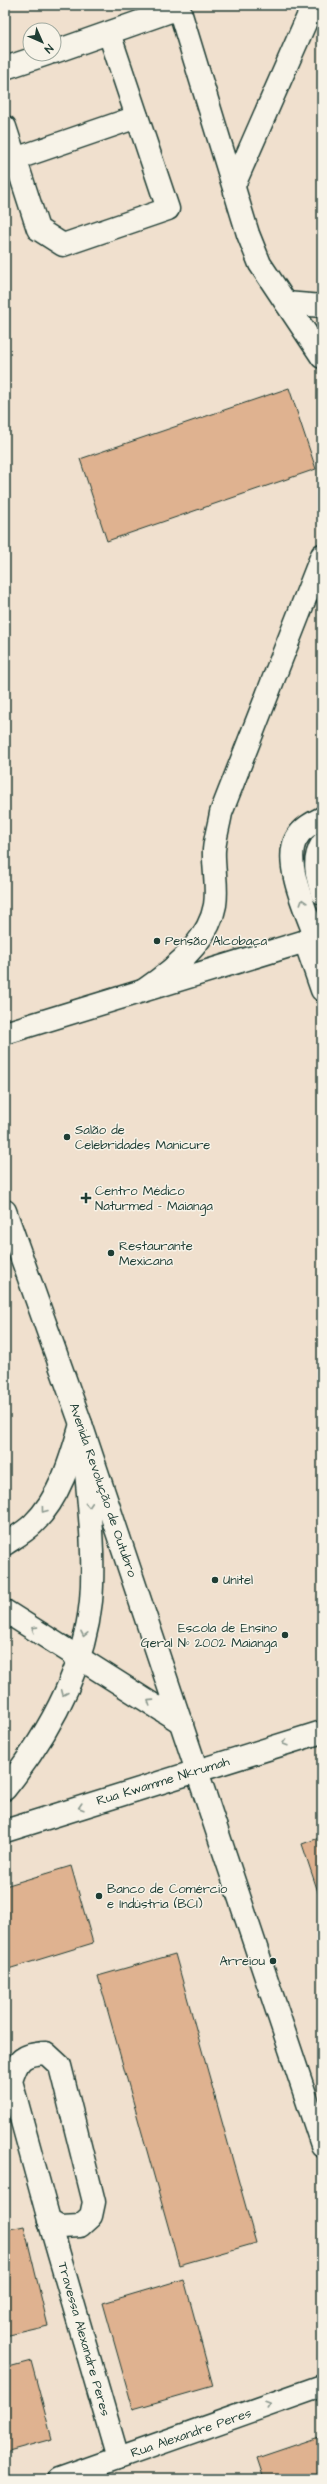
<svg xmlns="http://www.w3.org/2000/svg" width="327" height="2484" font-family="'Architects Daughter',sans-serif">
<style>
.building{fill:#dfb290;stroke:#1f3d34}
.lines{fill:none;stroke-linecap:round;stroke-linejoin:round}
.minor-casing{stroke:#1f3d34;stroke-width:25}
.major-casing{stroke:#1f3d34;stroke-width:25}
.minor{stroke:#f7f3e8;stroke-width:22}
.major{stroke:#f7f3e8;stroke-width:22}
.oneway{stroke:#8b988e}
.poi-dot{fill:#1f3d34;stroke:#f7f3e8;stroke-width:1.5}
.labels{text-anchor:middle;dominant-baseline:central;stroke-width:3;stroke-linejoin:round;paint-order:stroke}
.poi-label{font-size:13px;fill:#1f3d34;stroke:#f7f3e8;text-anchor:start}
.street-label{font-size:13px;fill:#1f3d34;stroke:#f7f3e8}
</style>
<rect width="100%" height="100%" fill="#f0e0ce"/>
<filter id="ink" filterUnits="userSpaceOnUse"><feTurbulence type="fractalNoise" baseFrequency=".025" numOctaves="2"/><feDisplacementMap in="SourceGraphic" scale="8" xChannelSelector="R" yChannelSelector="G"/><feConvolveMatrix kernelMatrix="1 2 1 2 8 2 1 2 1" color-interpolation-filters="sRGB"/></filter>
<g filter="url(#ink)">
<!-- building -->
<g class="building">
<polygon points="289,388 316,469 107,541 80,459"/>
<polygon points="322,1837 322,1904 302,1844"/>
<polygon points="71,1866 93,1943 5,1970 5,1886"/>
<polygon points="175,1954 256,2243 179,2265 98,1976"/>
<polygon points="24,2226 48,2326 5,2336 5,2230"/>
<polygon points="184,2279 213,2386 133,2409 103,2303"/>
<polygon points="31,2361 52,2439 5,2452 5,2368"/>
<polygon points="322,2436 322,2479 264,2479 257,2458"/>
</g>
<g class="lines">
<defs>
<g id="minor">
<polyline points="178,5 248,234 260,264 322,357"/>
<polyline points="54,52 179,8"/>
<polyline points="5,68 47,54"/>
<polyline points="5,127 38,229 63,245 168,209 109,33"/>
<polyline points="15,159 137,117"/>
<polyline points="234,185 313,5"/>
<polyline points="286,303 322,306"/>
<path d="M 322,844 C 312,860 317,876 322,893"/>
<path d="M 316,938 C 307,914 283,863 296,839 C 301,829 312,823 322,818"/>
<polyline points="305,941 322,990"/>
<path d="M 144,990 C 172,971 209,941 215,905 C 218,886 213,868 214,850 C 215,838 219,825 221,813 L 322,555"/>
<polyline points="5,1033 322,936"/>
<polyline points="5,1611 182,1723"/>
<polyline points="5,1831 322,1732"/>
<path d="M 46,2053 L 60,2066 L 94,2202 L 91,2216 L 80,2226 L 61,2227 L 49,2220 L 11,2081 C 18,2059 22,2054 46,2053 Z"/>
<polyline points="49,2220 118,2458"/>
<polyline points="59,2479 322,2386"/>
</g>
<g id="major">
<polyline points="5,1211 81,1424 322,2145"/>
<path d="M 5,1544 C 14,1538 25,1532 33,1524 C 60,1498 71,1459 81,1424"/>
<path d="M 5,1789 C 48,1735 84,1670 91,1601 C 95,1557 89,1505 85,1461"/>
</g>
</defs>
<!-- minor casing -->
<use href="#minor" class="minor-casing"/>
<!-- major casing -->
<use href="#major" class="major-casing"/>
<!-- minor -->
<use href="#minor" class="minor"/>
<!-- major -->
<use href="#major" class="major"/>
</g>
<!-- one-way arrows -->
<defs><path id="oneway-chevron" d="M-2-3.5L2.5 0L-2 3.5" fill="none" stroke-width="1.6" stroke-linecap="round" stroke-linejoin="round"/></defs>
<g class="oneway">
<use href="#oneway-chevron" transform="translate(303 902) rotate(-108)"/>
<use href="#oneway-chevron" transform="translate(89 1505) rotate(86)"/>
<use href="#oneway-chevron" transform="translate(44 1510) rotate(127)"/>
<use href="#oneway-chevron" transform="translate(34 1629) rotate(-148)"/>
<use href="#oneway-chevron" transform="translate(84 1634) rotate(102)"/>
<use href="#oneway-chevron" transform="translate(64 1693) rotate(113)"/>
<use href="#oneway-chevron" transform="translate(150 1702) rotate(-147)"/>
<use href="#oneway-chevron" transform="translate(285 1743) rotate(163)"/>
<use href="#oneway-chevron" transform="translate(81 1807) rotate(163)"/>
<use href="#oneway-chevron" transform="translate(268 2405) rotate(-19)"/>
</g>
</g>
<!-- markers -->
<g class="poi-dot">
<circle cx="157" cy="941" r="4"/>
<circle cx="67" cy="1137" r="4"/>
<path d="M84 1192h4v4h4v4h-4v4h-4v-4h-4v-4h4z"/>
<circle cx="111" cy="1253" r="4"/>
<circle cx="215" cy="1580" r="4"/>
<circle cx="285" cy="1635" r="4"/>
<circle cx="99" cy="1896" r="4"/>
<circle cx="273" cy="1961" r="4"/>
</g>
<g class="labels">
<!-- poi labels -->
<g class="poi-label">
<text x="165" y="941">Pensão Alcobaça</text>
<text x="75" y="1130">Salão de<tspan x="75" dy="15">Celebridades Manicure</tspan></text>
<text x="95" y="1191">Centro Médico<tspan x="95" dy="15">Naturmed - Maianga</tspan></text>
<text x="119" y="1246">Restaurante<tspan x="119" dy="15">Mexicana</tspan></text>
<text x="223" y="1580">Unitel</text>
<text x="277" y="1628" text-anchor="end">Escola de Ensino<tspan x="277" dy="15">Geral Nº 2002 Maianga</tspan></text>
<text x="107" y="1889">Banco de Comércio<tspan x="107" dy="15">e Indústria (BCI)</tspan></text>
<text x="265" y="1961" text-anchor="end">Arreiou</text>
</g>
<!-- street labels -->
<g class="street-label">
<text transform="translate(103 1490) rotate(71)">Avenida Revolução de Outubro</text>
<text transform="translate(163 1781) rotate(-17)">Rua Kwamme Nkrumah</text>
<text transform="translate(84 2339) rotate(74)">Travessa Alexandre Peres</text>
<text transform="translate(191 2433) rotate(-19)">Rua Alexandre Peres</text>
</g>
</g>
<!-- margin -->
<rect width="327" height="2484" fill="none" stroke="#f7f3e8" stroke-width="20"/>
<rect x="10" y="10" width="307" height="2464" fill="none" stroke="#1f3d34" stroke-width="1.5" filter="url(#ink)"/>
<!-- north arrow -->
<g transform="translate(42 42) rotate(135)"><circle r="19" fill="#f7f3e8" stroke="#a1aaa0"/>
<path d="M0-3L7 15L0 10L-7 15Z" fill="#1f3d34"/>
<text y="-6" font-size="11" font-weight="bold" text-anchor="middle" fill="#1f3d34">N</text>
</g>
</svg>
